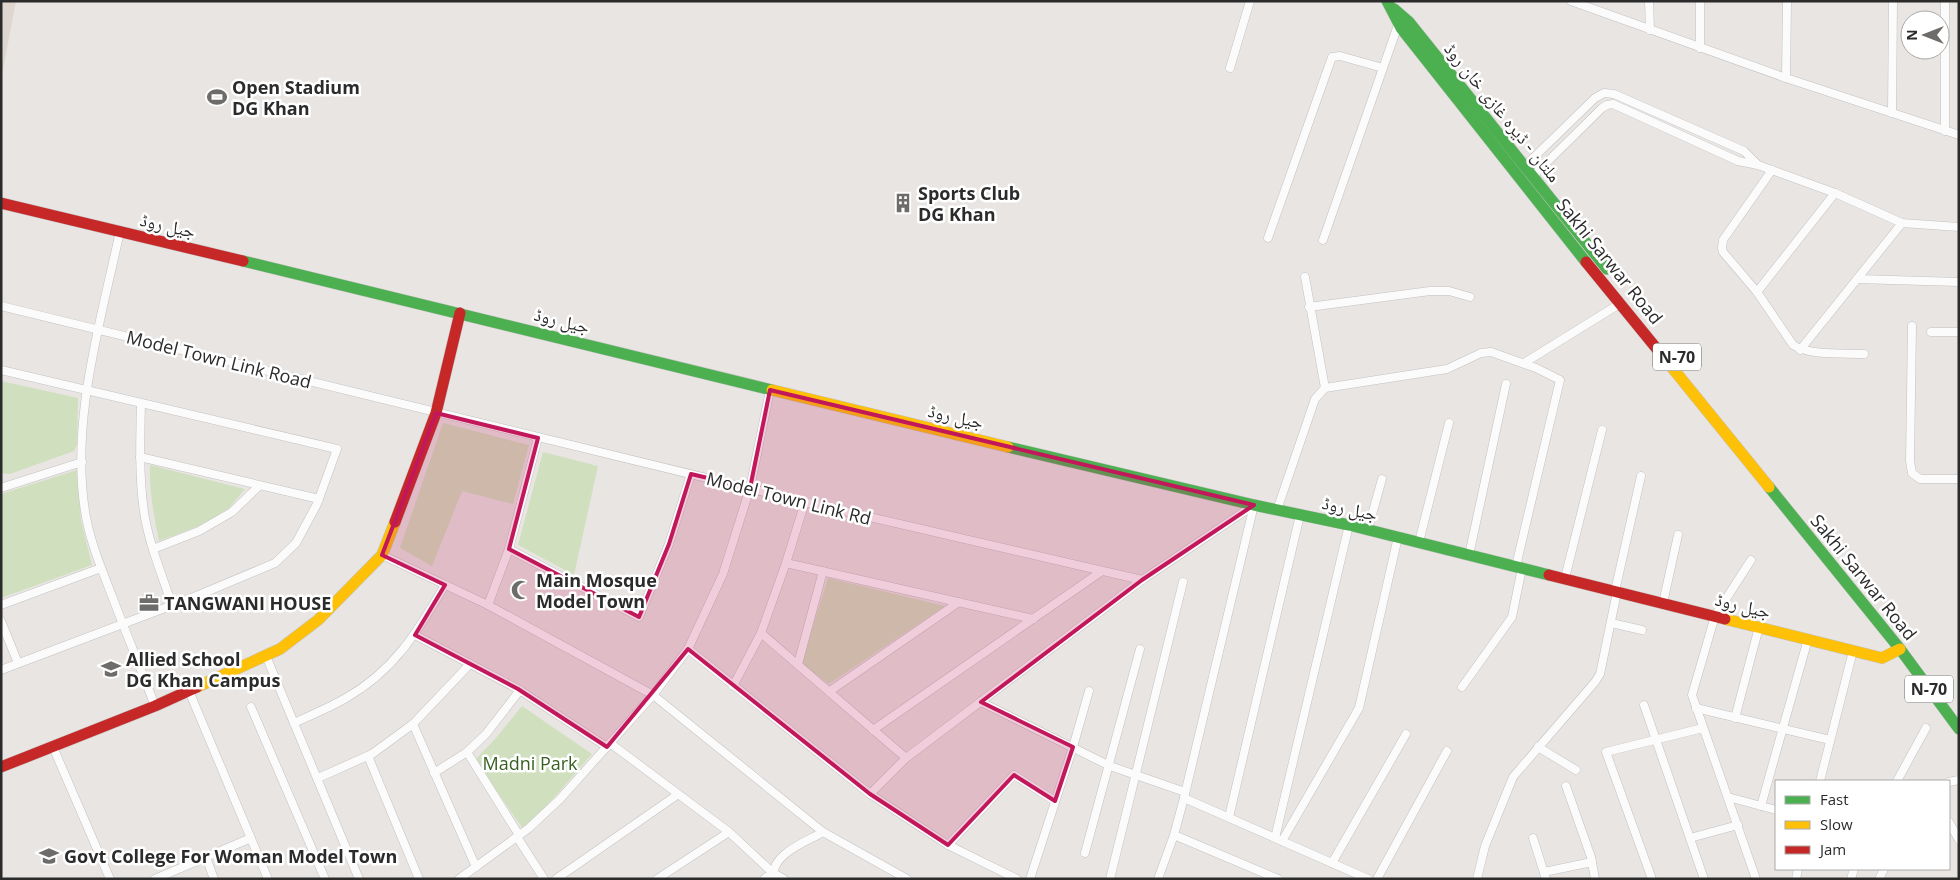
<svg xmlns="http://www.w3.org/2000/svg" width="1960" height="880" font-family="'Open Sans','Noto Naskh Arabic',sans-serif">
<style>
.education{fill:#dfd7cf}
.green{fill:#d0e0bf}
.lines{fill:none;stroke-linecap:round;stroke-linejoin:round}
.street-casing{stroke:#c3c2c2;stroke-width:9}
.fast-casing{stroke:#c3c2c2;stroke-width:12}
.slow-casing{stroke:#c3c2c2;stroke-width:12}
.jam-casing{stroke:#c3c2c2;stroke-width:12}
.street{stroke:#fcfbfb;stroke-width:8}
.fast{stroke:#4caf50;stroke-width:11}
.slow{stroke:#ffc107;stroke-width:11}
.jam{stroke:#c62828;stroke-width:11}
.marked{fill:#c2185b;fill-opacity:0.2;stroke:#c2185b;stroke-width:4;stroke-linejoin:round}
.labels{text-anchor:middle;dominant-baseline:central;stroke-width:5;stroke-linejoin:round;paint-order:stroke}
.shield{fill:#fff;stroke:#6b6b6b;stroke-width:1}
.shield-label{font-size:16px;font-weight:bold;fill:#2b2b2b}
.poi-label{font-size:18px;font-weight:bold;fill:#2b2b2b;stroke:#fff;text-anchor:start}
.street-label{font-size:18px;fill:#2b2b2b;stroke:#fff}
.park-label{font-size:18px;fill:#386023;stroke:#fff}
</style>
<rect width="100%" height="100%" fill="#e8e5e2"/>
<!-- education -->
<polygon class="education" points="1,1 16,1 1,80"/>
<!-- green -->
<g class="green">
<polygon points="1,381 78,398 77,445 74,451 10,474 1,473"/>
<polygon points="443,423 529,445 513,504 462,491 432,566 400,548"/>
<polygon points="543,452 598,466 574,575 518,545"/>
<path d="M 150,465 L 245,489 L 229,508 L 204,524 L 159,541 C 154,516 149,491 150,465 Z"/>
<polygon points="77,470 81,520 92,565 1,598 1,494"/>
<polygon points="828,578 945,606 829,684 801,664"/>
<polygon points="522,706 592,754 539,815 523,829 475,760 496,738"/>
</g>
<g class="lines">
<defs>
<g id="street">
<polyline points="1571,1 1786,78 1959,135"/>
<polyline points="1649,1 1650,30"/>
<polyline points="1700,1 1700,48"/>
<polyline points="1945,1 1945,131"/>
<polyline points="1230,68 1250,1"/>
<polyline points="1786,78 1787,1"/>
<polyline points="1892,113 1893,1"/>
<polyline points="1525,166 1595,98 1604,93 1614,94 1744,151 1758,165"/>
<path d="M 1772,170 L 1723,240 L 1722,248 L 1723,252 L 1757,292 L 1793,345 C 1810,356 1844,353 1864,354"/>
<polyline points="1533,176 1602,108 1607,105 1613,104 1738,161 1758,165 1835,193 1902,223 1959,227"/>
<path d="M 120,231 C 101,321 69,424 86,517 C 91,544 102,570 112,596 C 126,633 141,669 155,706"/>
<polyline points="1268,238 1332,57 1340,56 1383,68"/>
<polyline points="1323,240 1398,25"/>
<polyline points="1305,277 1325,388"/>
<polyline points="1857,279 1959,282"/>
<polyline points="1757,292 1835,193"/>
<polyline points="1,306 805,502 1142,580"/>
<polyline points="1309,307 1430,291 1449,291 1470,297"/>
<polyline points="1912,326 1910,461 1912,473 1920,479 1959,479"/>
<polyline points="1931,332 1959,332"/>
<polyline points="1800,350 1902,223"/>
<polyline points="1524,363 1621,303"/>
<polyline points="1,370 337,449 317,504 296,543 275,563 194,597 1,670"/>
<path d="M 141,404 C 140,440 139,477 144,512 C 149,544 162,575 172,605"/>
<polyline points="140,457 319,499"/>
<polyline points="1,488 82,462"/>
<polyline points="1277,510 1315,399 1325,388 1447,369 1481,353 1491,352 1536,368 1560,380 1516,566"/>
<polyline points="1349,525 1275,838 1368,879"/>
<polyline points="1368,529 1382,479"/>
<polyline points="1419,542 1449,423"/>
<polyline points="153,549 199,531 232,512 259,486"/>
<polyline points="509,549 639,617 669,544 691,474"/>
<path d="M 382,555 L 488,605 L 653,695 L 823,832 C 806,842 770,854 773,879"/>
<polyline points="1469,555 1506,384"/>
<polyline points="1751,560 1715,616 1692,695 1756,879"/>
<polyline points="786,563 1033,619"/>
<polyline points="1565,578 1602,430"/>
<polyline points="1615,591 1641,476"/>
<polyline points="1663,603 1678,535"/>
<polyline points="1,605 101,568"/>
<polyline points="488,605 509,549 538,438"/>
<polyline points="1,621 18,663"/>
<polyline points="1611,623 1642,630"/>
<polyline points="761,633 906,758"/>
<polyline points="415,635 518,689 607,747"/>
<polyline points="688,649 870,794 906,758 1142,580 1254,505"/>
<polyline points="266,656 359,879"/>
<polyline points="798,664 823,571"/>
<polyline points="733,686 761,633 786,563 805,502"/>
<polyline points="1462,687 1512,617 1522,568"/>
<polyline points="189,691 268,879"/>
<polyline points="830,691 959,602"/>
<polyline points="981,702 1110,766 1185,792"/>
<polyline points="1644,705 1704,879"/>
<polyline points="251,707 325,879"/>
<polyline points="1696,708 1830,740"/>
<polyline points="1735,718 1759,627"/>
<path d="M 294,723 C 311,715 329,708 346,698 C 395,670 417,632 445,585"/>
<polyline points="413,724 476,867"/>
<polyline points="873,730 1102,571"/>
<polyline points="610,743 729,832 773,873 784,879"/>
<polyline points="53,747 110,879"/>
<polyline points="1538,747 1576,770"/>
<polyline points="467,752 519,835"/>
<polyline points="368,756 419,879"/>
<polyline points="434,773 467,752 486,734 520,690"/>
<polyline points="318,778 372,754 413,724 470,664"/>
<polyline points="1820,781 1853,651"/>
<polyline points="1897,781 1926,728"/>
<polyline points="1949,782 1959,780"/>
<polyline points="1566,786 1591,857 1595,879"/>
<polyline points="870,794 948,845 1017,879"/>
<polyline points="1728,797 1776,810"/>
<polyline points="1184,798 1275,838"/>
<polyline points="1761,806 1808,639"/>
<polyline points="1229,817 1300,515"/>
<polyline points="1949,822 1959,840"/>
<polyline points="823,832 907,879"/>
<polyline points="1174,835 1278,879"/>
<polyline points="517,837 544,879"/>
<polyline points="1533,838 1546,879"/>
<polyline points="1690,838 1738,825"/>
<polyline points="1282,841 1359,708 1398,537"/>
<polyline points="948,845 1014,775 1055,801"/>
<polyline points="1085,853 1140,649"/>
<polyline points="206,857 214,879"/>
<polyline points="1332,863 1406,734"/>
<polyline points="1544,872 1592,862"/>
<polyline points="155,879 251,838"/>
<polyline points="459,879 529,828 560,799 653,695 688,649 723,574 750,488 770,390"/>
<polyline points="556,879 677,795"/>
<polyline points="657,879 729,832"/>
<polyline points="764,879 773,873"/>
<polyline points="1030,879 1073,747 1089,691"/>
<polyline points="1110,879 1183,582"/>
<polyline points="1158,879 1174,835 1184,798 1254,505"/>
<polyline points="1377,879 1447,751"/>
<polyline points="1477,879 1485,846 1513,777 1595,682 1600,674 1617,592"/>
<polyline points="1652,879 1606,752 1703,728"/>
<polyline points="1796,879 1798,869"/>
<polyline points="1851,879 1854,869"/>
<polyline points="1879,879 1884,869"/>
</g>
<g id="fast">
<polyline points="1387,1 1401,28 1586,262"/>
<polyline points="1394,9 1409,22 1607,269"/>
<polyline points="243,261 772,390"/>
<polyline points="1008,447 1254,505 1349,525 1549,575"/>
<polyline points="1769,487 1900,649 1959,729"/>
</g>
<g id="slow">
<polyline points="1670,365 1769,487"/>
<polyline points="772,390 1008,447"/>
<polyline points="1725,619 1882,658 1900,649"/>
<polyline points="197,687 280,649 318,620 382,555 395,522"/>
</g>
<g id="jam">
<polyline points="1,203 243,261"/>
<polyline points="1586,262 1670,365"/>
<polyline points="395,522 436,413 460,313"/>
<polyline points="1549,575 1725,619"/>
<polyline points="1,767 155,706 197,687"/>
</g>
</defs>
<!-- street casing -->
<use href="#street" class="street-casing"/>
<!-- fast casing -->
<use href="#fast" class="fast-casing"/>
<!-- slow casing -->
<use href="#slow" class="slow-casing"/>
<!-- jam casing -->
<use href="#jam" class="jam-casing"/>
<!-- street -->
<use href="#street" class="street"/>
<!-- fast -->
<use href="#fast" class="fast"/>
<!-- slow -->
<use href="#slow" class="slow"/>
<!-- jam -->
<use href="#jam" class="jam"/>
</g>
<!-- marked area -->
<path class="marked" d="M 770,390 L 1254,505 L 1142,580 L 981,702 L 1073,747 L 1055,801 L 1014,775 L 948,845 L 870,794 L 688,649 L 607,747 L 518,689 L 415,635 L 445,585 L 382,555 L 436,413 L 538,438 L 509,549 L 639,617 L 669,544 L 691,474 L 750,488 Z"/>
<!-- icons -->
<defs>
<symbol id="stadium-bare" viewBox="-9 -9 18 18"><path d="M0-5a6.5 5 0 1 0 0 10a6.5 5 0 1 0 0-10ZM-3.5-1.8h7v3.6h-7Z" fill="#6d6c6b" stroke="#fff" stroke-width="2.5" paint-order="stroke"/></symbol>
<symbol id="building-bare" viewBox="-9 -9 18 18"><path d="M-4-6H4V6H1V3H-1V6H-4ZM-2.5-4.3h1.7v1.8h-1.7ZM.8-4.3h1.7v1.8H.8ZM-2.5-1h1.7V.8h-1.7ZM.8-1h1.7V.8H.8Z" fill="#6d6c6b" stroke="#fff" stroke-width="2.5" paint-order="stroke"/></symbol>
<symbol id="mosque-bare" viewBox="-9 -9 18 18"><path d="M3.5-4.9A6 6 0 1 0 3.5 4.9A5 5 0 1 1 3.5-4.9Z" fill="#6d6c6b" stroke="#fff" stroke-width="2.5" paint-order="stroke"/></symbol>
<symbol id="office-bare" viewBox="-9 -9 18 18"><path d="M-6-3h4V-5.5h4V-3h4V5H-6ZM-1-4.5V-3h2v-1.5ZM-6 0V1H6V0Z" fill="#6d6c6b" stroke="#fff" stroke-width="2.5" paint-order="stroke"/></symbol>
<symbol id="school-bare" viewBox="-9 -9 18 18"><path d="M0-5L7-2L0 1L-7-2ZM-4 1L0 2.5L4 1V4Q0 6-4 4Z" fill="#6d6c6b" stroke="#fff" stroke-width="2.5" paint-order="stroke"/></symbol>
<symbol id="university-bare" viewBox="-9 -9 18 18"><path d="M0-5L7-2L0 1L-7-2ZM-4 1L0 2.5L4 1V4Q0 6-4 4Z" fill="#6d6c6b" stroke="#fff" stroke-width="2.5" paint-order="stroke"/></symbol>
</defs>
<g fill-rule="evenodd">
<use href="#stadium-bare" x="203" y="83" width="28" height="28"/>
<use href="#building-bare" x="889" y="189" width="28" height="28"/>
<use href="#mosque-bare" x="507" y="576" width="28" height="28"/>
<use href="#office-bare" x="135" y="589" width="28" height="28"/>
<use href="#school-bare" x="97" y="655" width="28" height="28"/>
<use href="#university-bare" x="35" y="842" width="28" height="28"/>
</g>
<g class="labels">
<!-- shield labels -->
<g class="shield">
<rect x="1653" y="343.5" width="48" height="27" rx="4"/>
<rect x="1905" y="675.5" width="48" height="27" rx="4"/>
</g>
<g class="shield-label">
<text x="1677" y="357">N-70</text>
<text x="1929" y="689">N-70</text>
</g>
<!-- poi labels -->
<g class="poi-label">
<text x="232" y="87">Open Stadium<tspan x="232" dy="21">DG Khan</tspan></text>
<text x="918" y="193">Sports Club<tspan x="918" dy="21">DG Khan</tspan></text>
<text x="536" y="580">Main Mosque<tspan x="536" dy="21">Model Town</tspan></text>
<text x="164" y="603">TANGWANI HOUSE</text>
<text x="126" y="659">Allied School<tspan x="126" dy="21">DG Khan Campus</tspan></text>
<text x="64" y="856">Govt College For Woman Model Town</text>
</g>
<!-- street labels -->
<g class="street-label">
<text transform="translate(1503 112) rotate(51)">ملتان - ڈیرہ غازی خان روڈ</text>
<text transform="translate(168 225) rotate(13)">جیل روڈ</text>
<text transform="translate(1610 261) rotate(51)">Sakhi Sarwar Road</text>
<text transform="translate(562 320) rotate(14)">جیل روڈ</text>
<text transform="translate(219 359) rotate(14)">Model Town Link Road</text>
<text transform="translate(956 416) rotate(13)">جیل روڈ</text>
<text transform="translate(789 498) rotate(14)">Model Town Link Rd</text>
<text transform="translate(1350 508) rotate(13)">جیل روڈ</text>
<text transform="translate(1864 577) rotate(51)">Sakhi Sarwar Road</text>
<text transform="translate(1743 605) rotate(14)">جیل روڈ</text>
</g>
<!-- park labels -->
<g class="park-label">
<text x="530" y="763">Madni Park</text>
</g>
</g>
<!-- border -->
<rect width="1960" height="880" fill="none" stroke="#2b2b2b" stroke-width="5"/>
<!-- legend -->
<rect x="1775" y="780" width="175" height="90" fill="#ffffff" stroke="#aaaaaa"/>
<rect x="1785" y="796" width="25" height="8" fill="#4caf50" stroke="#aaaaaa"/>
<text x="1820" y="805" font-size="15" fill="#2b2b2b">Fast</text>
<rect x="1785" y="821" width="25" height="8" fill="#ffc107" stroke="#aaaaaa"/>
<text x="1820" y="830" font-size="15" fill="#2b2b2b">Slow</text>
<rect x="1785" y="846" width="25" height="8" fill="#c62828" stroke="#aaaaaa"/>
<text x="1820" y="855" font-size="15" fill="#2b2b2b">Jam</text>
<!-- north arrow -->
<g transform="translate(1925 35) rotate(270)"><circle r="24" fill="#ffffff" stroke="#aaaaaa"/>
<path d="M0-4L9 19L0 12L-9 19Z" fill="#6d6c6b"/>
<text y="-8" font-size="14" font-weight="bold" text-anchor="middle" fill="#2b2b2b">N</text>
</g>
</svg>
